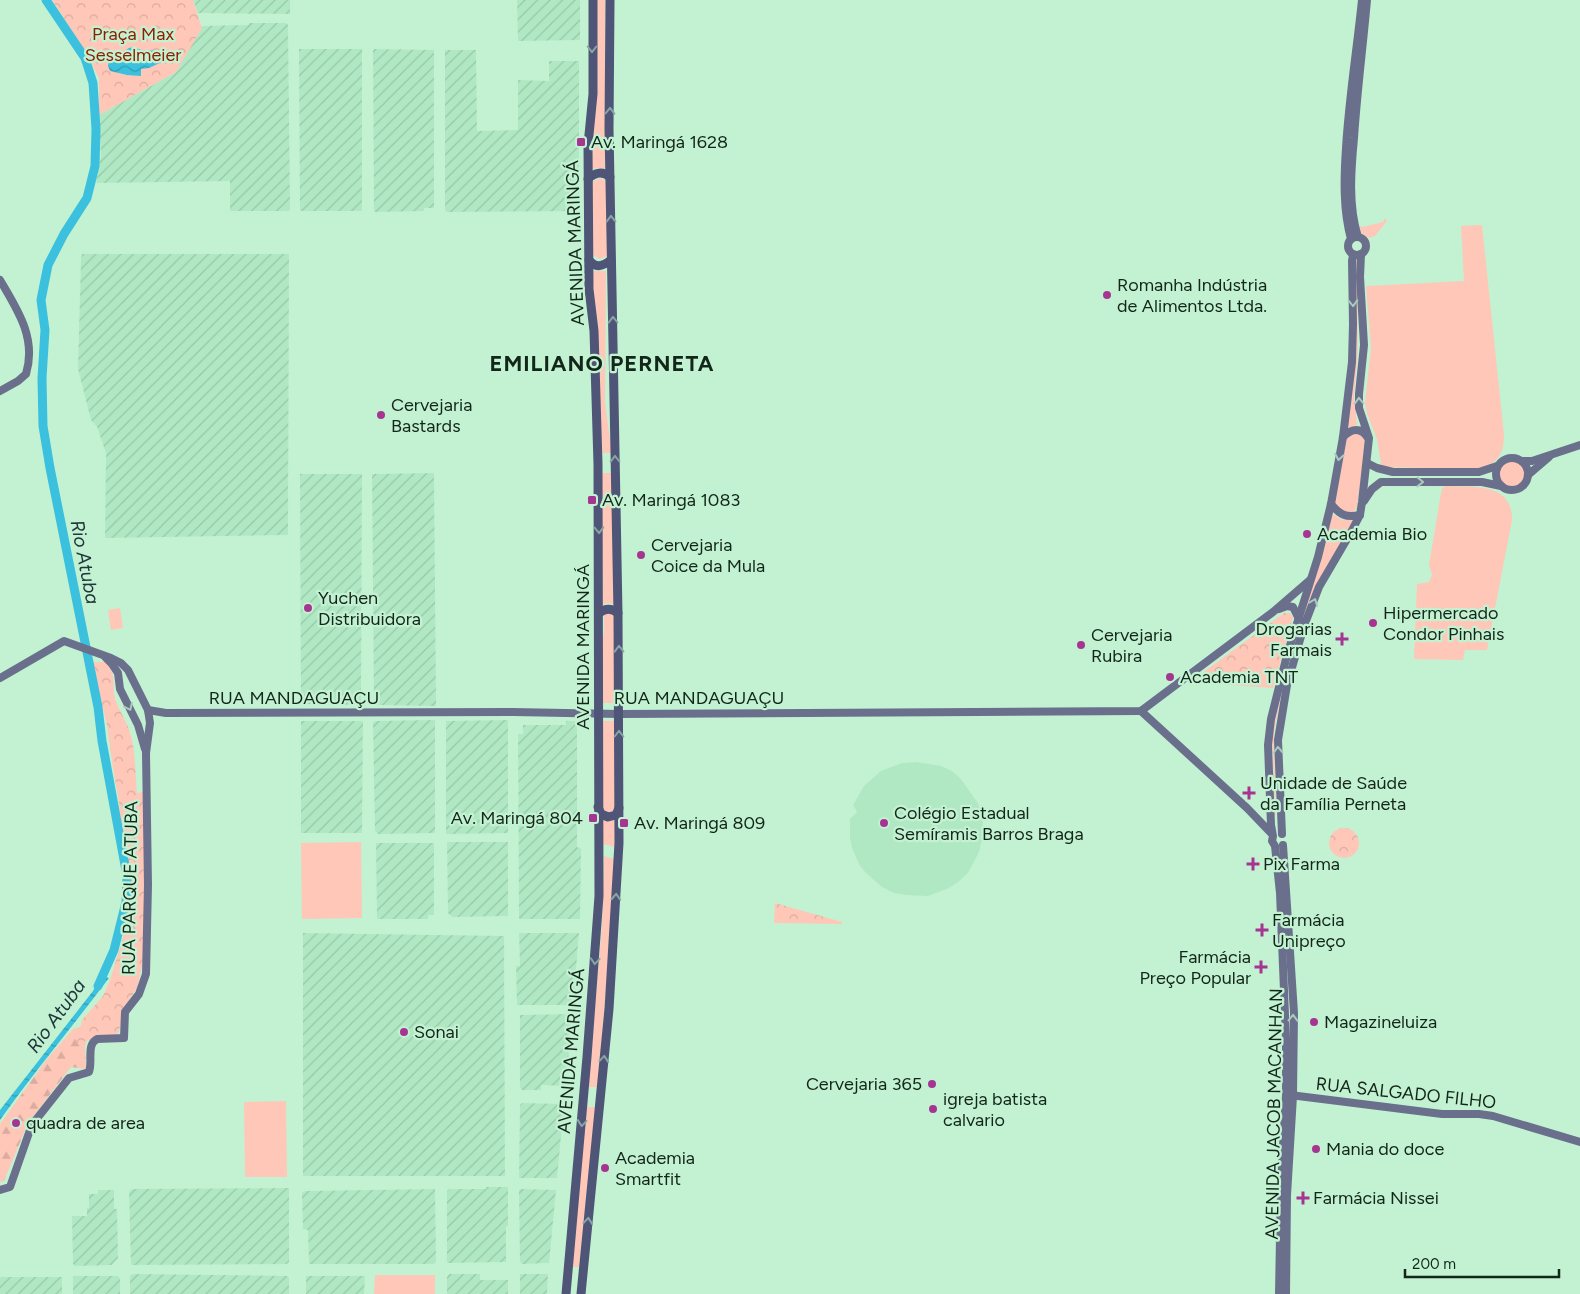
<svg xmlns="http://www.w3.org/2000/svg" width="1580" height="1294" font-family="Figtree,sans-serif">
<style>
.built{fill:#b1e8c4}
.industrial{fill:url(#industrial-furrows)}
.green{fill:#ffc7b8}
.forest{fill:url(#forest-firs)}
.park{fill:url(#park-crowns)}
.water{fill:url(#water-waves)}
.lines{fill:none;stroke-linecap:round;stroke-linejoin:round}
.river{stroke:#3bc1de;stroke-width:9}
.secondary{stroke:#6a708c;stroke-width:8}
.primary{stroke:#4e5577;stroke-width:9}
.oneway{stroke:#88a4a4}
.oneway2{stroke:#a8cbbd}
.poi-dot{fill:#a63592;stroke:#c3f2d2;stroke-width:2}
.labels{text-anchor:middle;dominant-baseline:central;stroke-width:4.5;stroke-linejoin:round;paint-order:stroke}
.park-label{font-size:18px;fill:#8d2000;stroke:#c3f2d2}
.poi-label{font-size:18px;fill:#13261a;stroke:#c3f2d2;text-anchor:start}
.street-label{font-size:18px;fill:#13261a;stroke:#c3f2d2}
.water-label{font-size:19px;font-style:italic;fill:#20363c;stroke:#c3f2d2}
.district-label{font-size:22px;font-weight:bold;letter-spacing:1px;fill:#13261a;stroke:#c3f2d2}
</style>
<defs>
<pattern id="industrial-furrows" width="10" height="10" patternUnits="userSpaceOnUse" patternTransform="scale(1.25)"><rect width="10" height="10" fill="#b1e8c4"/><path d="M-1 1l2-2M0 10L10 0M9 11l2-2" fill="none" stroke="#97c7a8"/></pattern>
<pattern id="forest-firs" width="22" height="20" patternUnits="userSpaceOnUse" patternTransform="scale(1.25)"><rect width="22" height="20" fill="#ffc7b8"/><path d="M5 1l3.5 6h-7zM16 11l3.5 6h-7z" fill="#daab9e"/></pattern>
<pattern id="park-crowns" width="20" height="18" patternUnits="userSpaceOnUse" patternTransform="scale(1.25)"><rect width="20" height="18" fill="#ffc7b8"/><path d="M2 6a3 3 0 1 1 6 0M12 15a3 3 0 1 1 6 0" fill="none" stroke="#daab9e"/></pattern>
<pattern id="water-waves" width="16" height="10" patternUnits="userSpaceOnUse" patternTransform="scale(1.25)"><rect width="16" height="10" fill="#3bc1de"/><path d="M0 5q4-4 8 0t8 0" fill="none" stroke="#309db3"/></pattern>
</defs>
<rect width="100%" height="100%" fill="#c3f2d2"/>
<!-- built -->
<polygon class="built" points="916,762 941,766 952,771 960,778 978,803 983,822 982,840 979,852 968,873 958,882 949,888 928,896 906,895 894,893 882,887 866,873 860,866 852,848 850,838 850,819 857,812 853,805 864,786 881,771 902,763"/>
<!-- industrial -->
<g class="industrial">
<polygon points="193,0 290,0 290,14 198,13"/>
<polygon points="517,0 580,0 580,40 518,41"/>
<polygon points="249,23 286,23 288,25 290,209 288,211 230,211 230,181 96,183 101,156 99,115 176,72 202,26 248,25"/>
<polygon points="299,49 362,49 362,211 301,211 300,210"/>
<polygon points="374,49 434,50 434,208 424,208 424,211 375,212 374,210 373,51"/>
<polygon points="445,50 476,50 477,131 518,130 518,80 549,81 549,61 579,61 579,211 447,212 445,210"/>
<polygon points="82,254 289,254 288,535 106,538 105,537 106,453 97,427 91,420 78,369 81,259"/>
<polygon points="434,473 436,706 377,705 374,703 372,474"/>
<polygon points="300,474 362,474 361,705 301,704"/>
<polygon points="435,720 435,833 378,834 375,831 373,723 375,721"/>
<polygon points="508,720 508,833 446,834 446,721"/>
<polygon points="301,721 363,721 362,833 301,833"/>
<polygon points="566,721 577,721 577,847 581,849 580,919 520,919 519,918 518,734 523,734 523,725 566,725"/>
<polygon points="447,842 508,842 508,916 452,917 448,913"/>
<polygon points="376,843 433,843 434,844 434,915 428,915 428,919 378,919 377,918"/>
<polygon points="303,933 504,936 505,1176 303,1176"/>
<polygon points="519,933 579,933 573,1005 517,1005 516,966 520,966"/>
<polygon points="572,1014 568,1063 566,1063 567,1086 541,1085 541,1090 522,1090 520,1088 520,1015"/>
<polygon points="522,1103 564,1104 557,1178 519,1178 520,1105"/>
<polygon points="486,1187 508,1187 508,1226 506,1226 506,1262 448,1263 447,1262 447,1191 449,1189 486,1189"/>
<polygon points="289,1188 289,1262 287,1264 131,1265 129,1192 132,1189"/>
<polygon points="435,1189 436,1262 434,1264 309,1264 308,1230 303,1229 302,1193 305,1191"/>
<polygon points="520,1189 556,1190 549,1263 522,1264 520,1261 519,1191"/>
<polygon points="98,1190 114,1190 114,1209 117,1209 118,1258 112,1265 75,1266 73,1264 72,1216 87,1216 87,1208 89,1208 89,1194 98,1194"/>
<polygon points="133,1274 287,1276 289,1278 289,1294 130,1294 130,1276"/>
<polygon points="449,1274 480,1274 480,1280 508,1280 508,1294 447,1294 447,1277"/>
<polygon points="520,1274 548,1274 547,1294 520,1294"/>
<polygon points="74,1276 118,1276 120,1279 120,1294 73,1294 73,1278"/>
<polygon points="306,1276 365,1276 364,1294 306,1294"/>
<rect x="0" y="1277" width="62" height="17"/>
</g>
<!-- green -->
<g class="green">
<polygon points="596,0 605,0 605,169 597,168 592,169"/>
<polygon points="600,178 607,181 607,256 599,259 592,254 592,182"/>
<polygon points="1385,218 1387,221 1375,236 1369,238 1362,234 1359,225 1362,227 1383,222"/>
<path d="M 1482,225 L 1504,435 C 1504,456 1496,466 1474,469 L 1384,467 L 1381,464 L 1377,439 L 1367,413 L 1365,403 L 1371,348 L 1366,286 L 1464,281 L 1461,226 Z"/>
<polygon points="1359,259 1357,272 1358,352 1354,396 1357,425 1347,428 1357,351 1353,260"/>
<polygon points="591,271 606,271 605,402 612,453 601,453"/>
<polygon points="1360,433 1365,442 1357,508 1353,512 1344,513 1335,504 1335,496 1345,439 1352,434"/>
<circle cx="1511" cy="474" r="14"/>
<polygon points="601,473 612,473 615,605 608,603 603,605"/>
<path d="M 1445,486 C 1472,487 1513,482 1512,520 L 1487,650 L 1465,650 L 1463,660 L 1414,659 L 1417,584 L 1429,582 L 1432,575 L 1429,565 L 1441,493 L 1442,489 Z"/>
<polygon points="1331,513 1342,520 1354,519 1315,587 1287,666 1274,732 1276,816 1275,814 1272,733 1281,685"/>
<polygon points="120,608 123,628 111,630 108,610"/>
<polygon points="607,611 614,615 615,703 602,703 602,638 604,633 604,614"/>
<polygon points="602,721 616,721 616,847 602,844"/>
<polygon points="361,842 362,918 302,919 301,843"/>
<polygon points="604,856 614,859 611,928 598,1087 588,1087 602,926"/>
<polygon points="286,1101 287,1177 245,1177 244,1102"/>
<polygon points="586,1107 597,1107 579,1267 571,1267"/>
<polygon points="375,1275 435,1275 435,1294 374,1294"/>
</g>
<!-- forest -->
<polygon class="forest" points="94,1022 85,1046 86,1069 71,1067 28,1123 4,1181 0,1182 0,1124 47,1059 73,1029"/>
<!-- park -->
<g class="park">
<polygon points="52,0 193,0 202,28 176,72 99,115 99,78 85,51"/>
<polygon points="1284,613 1290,613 1293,617 1273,688 1190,682"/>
<path d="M 92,662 L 106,662 C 118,678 111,682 115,698 C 118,708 124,717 128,727 C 136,747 135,771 137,793 L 144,792 L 144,939 L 143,962 L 137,988 L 123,1009 L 119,1032 L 114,1036 L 77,1042 L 82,1020 L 103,996 L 110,980 L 123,938 L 131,869 L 122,838 L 119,803 L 112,762 L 107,725 Z"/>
<circle cx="1344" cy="843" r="15"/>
<polygon points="775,903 842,922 842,924 774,923"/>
</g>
<!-- water -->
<g class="water">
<path d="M 134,47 C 143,53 154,48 163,53 L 166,60 L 149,68 L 141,69 L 141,76 L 127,75 L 110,71 L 108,66 L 109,60 L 129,48 Z"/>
<path d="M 101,975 L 109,978 C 73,1026 34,1072 0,1120 L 0,1110 L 93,991 Z"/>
</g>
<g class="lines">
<!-- river -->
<polyline class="river" points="46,0 85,58 93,83 96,129 95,166 87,198 64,234 48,265 41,300 45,330 42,378 43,426 50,468 98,707 102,741 127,876 126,902 114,950 98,986"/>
<!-- secondary -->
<g class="secondary">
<circle cx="1357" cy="246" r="9"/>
<path d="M 1358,237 C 1348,206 1351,170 1354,138 C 1357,92 1363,46 1367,0"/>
<path d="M 1351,239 C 1343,210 1344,178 1346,148 C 1349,98 1357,49 1362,0"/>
<path d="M 0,280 C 17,309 37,338 26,374 L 18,381 L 0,391"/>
<path d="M 1343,437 C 1352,428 1361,427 1368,438"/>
<circle cx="1512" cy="474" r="16"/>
<polyline points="1522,461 1532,461 1580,445"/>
<polyline points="1367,463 1377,468 1393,472 1479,472 1497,466"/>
<polyline points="1528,475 1549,457"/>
<polyline points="1364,501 1372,489 1381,482 1482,482 1501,486"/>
<path d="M 1331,504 C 1340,515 1346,518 1360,515"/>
<polyline points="1279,609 1287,606 1293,607 1299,619"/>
<polyline points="106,658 112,664 118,673 120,689 138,725 145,749"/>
<path d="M 0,678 L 64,641 L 111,658 L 121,663 L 128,670 L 148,710 L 150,723 L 146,753 L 148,885 L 146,974 L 139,994 L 125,1012 L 124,1038 L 97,1039 C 86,1045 93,1061 89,1072 L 69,1078 L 35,1121 L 30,1130 L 10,1187 L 0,1190"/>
<polyline points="148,710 166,713 513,712 619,714 1141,711 1273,612 1310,580"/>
<polyline points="1141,711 1247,808 1271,833"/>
<polyline points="1282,834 1278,740 1287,685 1304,626 1319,587 1350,534 1360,515 1362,502 1369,438 1359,408 1359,394 1364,345 1360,277 1361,254"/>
<polyline points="1283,845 1294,1013 1293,1096 1287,1195 1286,1294"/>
<polyline points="1290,1095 1442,1114 1479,1114 1493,1116 1580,1142"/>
<polyline points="1279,1294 1281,1180 1286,1095 1286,1039 1280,893 1275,846 1272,841 1273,836 1271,825 1268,745 1271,719 1287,655 1318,557 1331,504 1343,437 1352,362 1353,324 1352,261 1353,255"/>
</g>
<!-- primary -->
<g class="primary">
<path d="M 588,179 C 595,172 603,171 610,177"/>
<path d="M 589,260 C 596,269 603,266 611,260"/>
<path d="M 599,613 C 605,608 612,608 618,613"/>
<polyline points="598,807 601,814 608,817 616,815 619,808"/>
<polyline points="566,1294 587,1057 599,896 598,464 594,331 589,289 588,145 593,94 593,0"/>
<polyline points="581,1294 609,1009 619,843 618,613 609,129 610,0"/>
</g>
</g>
<!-- one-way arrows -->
<defs><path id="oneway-chevron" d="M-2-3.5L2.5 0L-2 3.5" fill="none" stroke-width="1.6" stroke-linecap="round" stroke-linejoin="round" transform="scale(1.25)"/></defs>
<g class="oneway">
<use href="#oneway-chevron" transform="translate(592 49) rotate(90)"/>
<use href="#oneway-chevron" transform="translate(610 111) rotate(-89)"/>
<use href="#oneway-chevron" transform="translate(611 219) rotate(-91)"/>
<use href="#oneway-chevron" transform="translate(613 320) rotate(-91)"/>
<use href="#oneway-chevron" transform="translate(615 459) rotate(-91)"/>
<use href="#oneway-chevron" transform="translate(599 530) rotate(89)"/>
<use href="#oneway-chevron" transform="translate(619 649) rotate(-91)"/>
<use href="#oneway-chevron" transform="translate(619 734) rotate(-90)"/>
<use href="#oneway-chevron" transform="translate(616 897) rotate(-87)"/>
<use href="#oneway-chevron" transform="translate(595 961) rotate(94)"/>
<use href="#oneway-chevron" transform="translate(604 1059) rotate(-85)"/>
<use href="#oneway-chevron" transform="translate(582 1123) rotate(95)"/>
<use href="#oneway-chevron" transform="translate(588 1221) rotate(-85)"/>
</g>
<g class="oneway2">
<use href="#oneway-chevron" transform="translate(1353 303) rotate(88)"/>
<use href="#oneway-chevron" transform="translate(1359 401) rotate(-92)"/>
<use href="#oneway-chevron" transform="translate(1339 457) rotate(100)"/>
<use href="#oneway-chevron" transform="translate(1420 482) rotate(1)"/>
<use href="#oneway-chevron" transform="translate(1314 602) rotate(-69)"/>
<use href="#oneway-chevron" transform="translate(129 707) rotate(64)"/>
<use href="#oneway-chevron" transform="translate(1278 750) rotate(-93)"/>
<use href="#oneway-chevron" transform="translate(1293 1018) rotate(-89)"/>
</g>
<!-- markers -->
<g class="poi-dot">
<rect x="576" y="137" width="10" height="10" rx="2.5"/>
<circle cx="1107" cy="295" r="5"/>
<circle cx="381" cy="415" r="5"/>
<rect x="587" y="495" width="10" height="10" rx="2.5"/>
<circle cx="1307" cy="534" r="5"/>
<circle cx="641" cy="555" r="5"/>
<circle cx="308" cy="608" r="5"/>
<circle cx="1373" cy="623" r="5"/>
<path d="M1339.5 631.5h5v5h5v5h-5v5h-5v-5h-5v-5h5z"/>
<circle cx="1081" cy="645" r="5"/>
<circle cx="1170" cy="677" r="5"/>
<path d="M1246.5 785.5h5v5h5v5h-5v5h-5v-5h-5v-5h5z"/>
<rect x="588" y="813" width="10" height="10" rx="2.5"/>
<rect x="619" y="818" width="10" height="10" rx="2.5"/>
<circle cx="884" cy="823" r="5"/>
<path d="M1250.5 856.5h5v5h5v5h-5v5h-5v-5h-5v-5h5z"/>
<path d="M1259.5 922.5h5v5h5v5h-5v5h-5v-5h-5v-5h5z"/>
<path d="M1258.5 959.5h5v5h5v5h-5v5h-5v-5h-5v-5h5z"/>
<circle cx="1314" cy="1022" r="5"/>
<circle cx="404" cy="1032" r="5"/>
<circle cx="932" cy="1084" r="5"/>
<circle cx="933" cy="1109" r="5"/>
<circle cx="16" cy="1123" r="5"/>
<circle cx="1316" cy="1149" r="5"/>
<circle cx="605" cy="1168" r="5"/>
<path d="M1300.5 1190.5h5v5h5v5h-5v5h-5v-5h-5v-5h5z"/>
</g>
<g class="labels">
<!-- park labels -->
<g class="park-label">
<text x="133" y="34">Praça Max<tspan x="133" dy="21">Sesselmeier</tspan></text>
</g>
<!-- poi labels -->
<g class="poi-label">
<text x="591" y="142">Av. Maringá 1628</text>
<text x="1117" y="285">Romanha Indústria<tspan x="1117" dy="21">de Alimentos Ltda.</tspan></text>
<text x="391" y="405">Cervejaria<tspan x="391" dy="21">Bastards</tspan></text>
<text x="602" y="500">Av. Maringá 1083</text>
<text x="1317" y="534">Academia Bio</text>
<text x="651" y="545">Cervejaria<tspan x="651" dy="21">Coice da Mula</tspan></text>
<text x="318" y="598">Yuchen<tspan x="318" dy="21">Distribuidora</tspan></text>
<text x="1383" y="613">Hipermercado<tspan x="1383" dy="21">Condor Pinhais</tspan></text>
<text x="1332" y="629" text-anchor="end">Drogarias<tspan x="1332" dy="21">Farmais</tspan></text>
<text x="1091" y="635">Cervejaria<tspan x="1091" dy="21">Rubira</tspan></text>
<text x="1180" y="677">Academia TNT</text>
<text x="1260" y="783">Unidade de Saúde<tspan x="1260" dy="21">da Família Perneta</tspan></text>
<text x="894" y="813">Colégio Estadual<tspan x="894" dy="21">Semíramis Barros Braga</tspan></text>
<text x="583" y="818" text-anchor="end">Av. Maringá 804</text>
<text x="634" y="823">Av. Maringá 809</text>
<text x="1263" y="864">Pix Farma</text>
<text x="1272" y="920">Farmácia<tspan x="1272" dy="21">Unipreço</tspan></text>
<text x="1251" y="957" text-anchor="end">Farmácia<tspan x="1251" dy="21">Preço Popular</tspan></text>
<text x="1324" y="1022">Magazineluiza</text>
<text x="414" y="1032">Sonai</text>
<text x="922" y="1084" text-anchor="end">Cervejaria 365</text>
<text x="943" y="1099">igreja batista<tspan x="943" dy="21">calvario</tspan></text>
<text x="26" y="1123">quadra de area</text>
<text x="1326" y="1149">Mania do doce</text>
<text x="615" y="1158">Academia<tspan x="615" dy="21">Smartfit</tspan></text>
<text x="1313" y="1198">Farmácia Nissei</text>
</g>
<!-- street labels -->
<g class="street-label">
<text transform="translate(575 243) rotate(-92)">AVENIDA MARINGÁ</text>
<text transform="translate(583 647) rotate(-90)">AVENIDA MARINGÁ</text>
<text x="294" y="698">RUA MANDAGUAÇU</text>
<text x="699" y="698">RUA MANDAGUAÇU</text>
<text transform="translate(130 888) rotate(-89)">RUA PARQUE ATUBA</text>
<text transform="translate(571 1051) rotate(-85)">AVENIDA MARINGÁ</text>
<text transform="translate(1406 1093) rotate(6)">RUA SALGADO FILHO</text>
<text transform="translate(1274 1114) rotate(-89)">AVENIDA JACOB MACANHAN</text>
</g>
<!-- water labels -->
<g class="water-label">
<text transform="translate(85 562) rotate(79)">Rio Atuba</text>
<text transform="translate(56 1016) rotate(-54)">Rio Atuba</text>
</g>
<!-- district labels -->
<g class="district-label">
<text x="602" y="363">EMILIANO PERNETA</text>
</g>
</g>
<!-- scale -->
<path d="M1405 1269v8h154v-8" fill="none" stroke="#13261a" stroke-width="2.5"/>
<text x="1412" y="1269" font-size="15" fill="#13261a" stroke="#c3f2d2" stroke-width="4" paint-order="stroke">200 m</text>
</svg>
